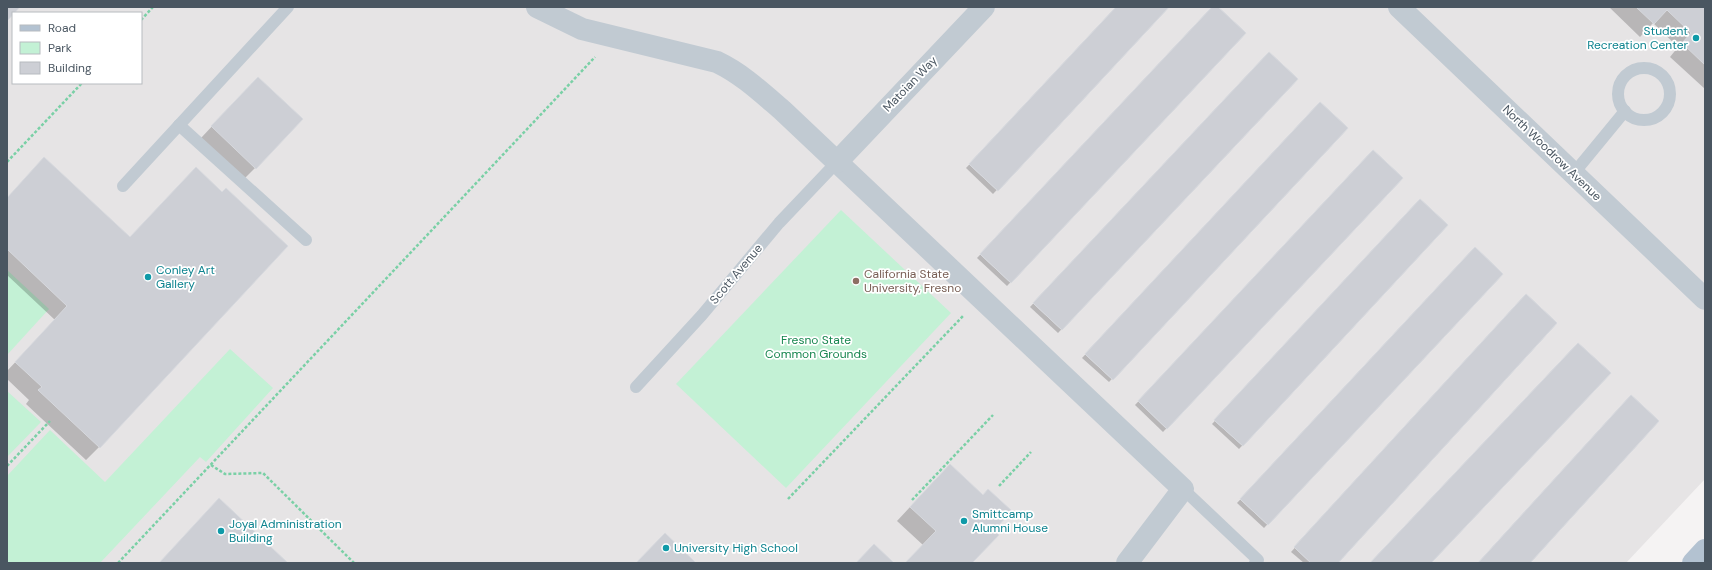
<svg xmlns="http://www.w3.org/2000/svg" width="1712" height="570" font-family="'DM Sans',sans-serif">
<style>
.education{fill:#e6e4e5;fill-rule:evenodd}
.green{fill:#c3f1d5}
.shadow{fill:#0003}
.building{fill:#cdcfd5;stroke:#d7d9de}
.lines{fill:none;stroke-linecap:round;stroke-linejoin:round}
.path{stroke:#7ad0a6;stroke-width:2.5;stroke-dasharray:3 2;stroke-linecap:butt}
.lane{stroke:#c1cad2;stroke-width:12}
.street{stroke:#c1cad2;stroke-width:22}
.primary{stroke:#b3c2d1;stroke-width:22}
.culture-dot{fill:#0f9aa8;stroke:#fff;stroke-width:1.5}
.education-dot{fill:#8d6e63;stroke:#fff;stroke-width:1.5}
.labels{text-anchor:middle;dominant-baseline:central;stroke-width:3.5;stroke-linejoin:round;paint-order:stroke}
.culture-label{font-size:12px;fill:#0d838f;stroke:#fff;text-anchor:start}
.street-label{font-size:12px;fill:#4a5661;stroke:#fff}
.education-label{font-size:12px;fill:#785e54;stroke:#fff;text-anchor:start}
.park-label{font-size:12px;fill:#17864f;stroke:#fff}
</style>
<rect width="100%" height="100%" fill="#f5f3f3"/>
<!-- education -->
<path class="education" d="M 7,7 L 1705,7 L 1705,479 L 1626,563 L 7,563 ZM 13,13 L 141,13 L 141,83 L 13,83 Z"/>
<!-- green -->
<g class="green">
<polygon points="841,210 951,313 786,488 676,384"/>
<polygon points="7,270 49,309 7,355"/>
<polygon points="230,349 273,388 206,462 200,457 100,563 7,563 7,476 50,430 105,482"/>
<polygon points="7,391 41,422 7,457"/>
</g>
<!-- shadow -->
<g class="shadow">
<polygon points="1117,7 1168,7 993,194 966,168"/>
<polygon points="1213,7 1217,7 1244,33 1007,286 977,258"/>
<polygon points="1609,7 1705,7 1705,89 1670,57 1678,47 1653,23 1640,37"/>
<polygon points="1269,53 1296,79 1058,333 1030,307"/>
<polygon points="247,89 255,168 245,178 201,138"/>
<polygon points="1320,103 1347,128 1109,382 1082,358"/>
<polygon points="1373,151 1401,178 1163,432 1135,405"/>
<polygon points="44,159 99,447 86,460 26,404 29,400 7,379 7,371 55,320 7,275 7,198"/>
<polygon points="1420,200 1447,225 1239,449 1212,424"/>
<polygon points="1475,248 1502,274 1264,528 1237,503"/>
<polygon points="1522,299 1337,563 1304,563 1291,552"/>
<polygon points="937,478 993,530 971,563 906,563 923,545 897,521"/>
</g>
<!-- building -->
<g class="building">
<polygon points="7,7 20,7 7,21"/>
<polygon points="1116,7 1169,7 998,191 969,164"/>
<polygon points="1116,7 1169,7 998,191 969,164"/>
<polygon points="1212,7 1218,7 1246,33 1011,283 980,254"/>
<polygon points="1212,7 1218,7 1246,33 1011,283 980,254"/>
<polygon points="1636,7 1705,7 1705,65 1682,43 1691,33 1667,10 1654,24"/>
<polygon points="1269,52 1298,79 1062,330 1033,303"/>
<polygon points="1269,52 1298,79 1062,330 1033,303"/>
<polygon points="258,77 303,119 256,169 211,126"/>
<polygon points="1320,102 1348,128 1113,380 1085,354"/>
<polygon points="1320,102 1348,128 1113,380 1085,354"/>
<polygon points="1373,150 1403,178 1167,429 1138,401"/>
<polygon points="1373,150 1403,178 1167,429 1138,401"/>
<polygon points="44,157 130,237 196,167 222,192 226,188 288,246 100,448 38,390 42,387 15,362 67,306 7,249 7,198"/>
<polygon points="1420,199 1448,225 1243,446 1214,420"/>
<polygon points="1420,199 1448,225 1243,446 1214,420"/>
<polygon points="1475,247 1503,274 1268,525 1240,499"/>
<polygon points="1475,247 1503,274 1268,525 1240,499"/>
<polygon points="1526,294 1557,323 1338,563 1311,563 1294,547"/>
<polygon points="1526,294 1557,323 1338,563 1311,563 1294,547"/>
<polygon points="1578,343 1611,373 1431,563 1370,563"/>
<polygon points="1578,343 1611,373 1431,563 1370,563"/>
<polygon points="1631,395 1659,421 1530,563 1478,563"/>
<polygon points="1631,395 1659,421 1530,563 1478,563"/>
<polygon points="950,464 983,495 988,489 1012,511 994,530 999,535 972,563 905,563 936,531 910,507"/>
<polygon points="219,498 288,563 159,563"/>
<polygon points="665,533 696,563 636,563"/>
<polygon points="874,544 894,563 856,563"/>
</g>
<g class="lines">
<!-- path -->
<g class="path">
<polyline points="141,20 153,7"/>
<polyline points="7,162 82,83"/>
<polyline points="211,465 225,474 263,473 354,563"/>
<polyline points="7,466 50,421"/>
<polyline points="999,486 1031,452"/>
<polyline points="788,499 963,316"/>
<polyline points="912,500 993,415"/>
<polyline points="118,563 595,57"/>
</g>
<!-- lane -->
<g class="lane">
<circle cx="1644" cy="94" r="26"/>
<polyline points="179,125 306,240"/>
<polyline points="1574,173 1625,111"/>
<polyline points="123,186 288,7"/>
<polyline points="636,387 702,315 779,223 837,162"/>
<polyline points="1183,489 1258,560 1255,563"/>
</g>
<!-- street -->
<g class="street">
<path d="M 537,7 L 582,29 L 717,62 C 742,74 761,92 782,110 L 1183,489 L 1127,563"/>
<polyline points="1399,7 1705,299"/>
<polyline points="837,162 984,7"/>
</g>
<!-- primary -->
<polyline class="primary" points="1693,563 1705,550"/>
</g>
<!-- markers -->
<g class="culture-dot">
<circle cx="1696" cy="38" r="4"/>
<circle cx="148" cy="277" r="4"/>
<circle cx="964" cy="521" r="4"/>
<circle cx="221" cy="531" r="4"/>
<circle cx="666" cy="548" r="4"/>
</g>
<circle class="education-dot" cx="856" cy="281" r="4"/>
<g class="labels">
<!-- culture labels -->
<g class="culture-label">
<text x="1688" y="31" text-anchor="end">Student<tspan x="1688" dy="14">Recreation Center</tspan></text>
<text x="156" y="270">Conley Art<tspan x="156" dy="14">Gallery</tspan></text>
<text x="972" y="514">Smittcamp<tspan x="972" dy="14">Alumni House</tspan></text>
<text x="229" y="524">Joyal Administration<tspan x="229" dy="14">Building</tspan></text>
<text x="674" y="548">University High School</text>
</g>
<!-- street labels -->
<g class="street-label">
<text transform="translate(910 84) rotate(-46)">Matoian Way</text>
<text transform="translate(1552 153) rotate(44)">North Woodrow Avenue</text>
<text transform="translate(736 274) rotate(-50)">Scott Avenue</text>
</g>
<!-- education labels -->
<g class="education-label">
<text x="864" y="274">California State<tspan x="864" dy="14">University, Fresno</tspan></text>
</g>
<!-- park labels -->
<g class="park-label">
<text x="816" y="340">Fresno State<tspan x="816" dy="14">Common Grounds</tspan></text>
</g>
</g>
<!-- border -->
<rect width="1712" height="570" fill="none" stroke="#4a5661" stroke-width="16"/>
<!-- legend -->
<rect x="12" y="12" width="130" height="72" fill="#ffffff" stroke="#b7bbc0"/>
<rect x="20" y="25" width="20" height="6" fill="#b3c2d1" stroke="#b7bbc0"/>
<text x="48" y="32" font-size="12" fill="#4a5661">Road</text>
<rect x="20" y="42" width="20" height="12" fill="#c3f1d5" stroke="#b7bbc0"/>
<text x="48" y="52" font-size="12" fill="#4a5661">Park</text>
<rect x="20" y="62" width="20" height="12" fill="#cdcfd5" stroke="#b7bbc0"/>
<text x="48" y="72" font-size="12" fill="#4a5661">Building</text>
</svg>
